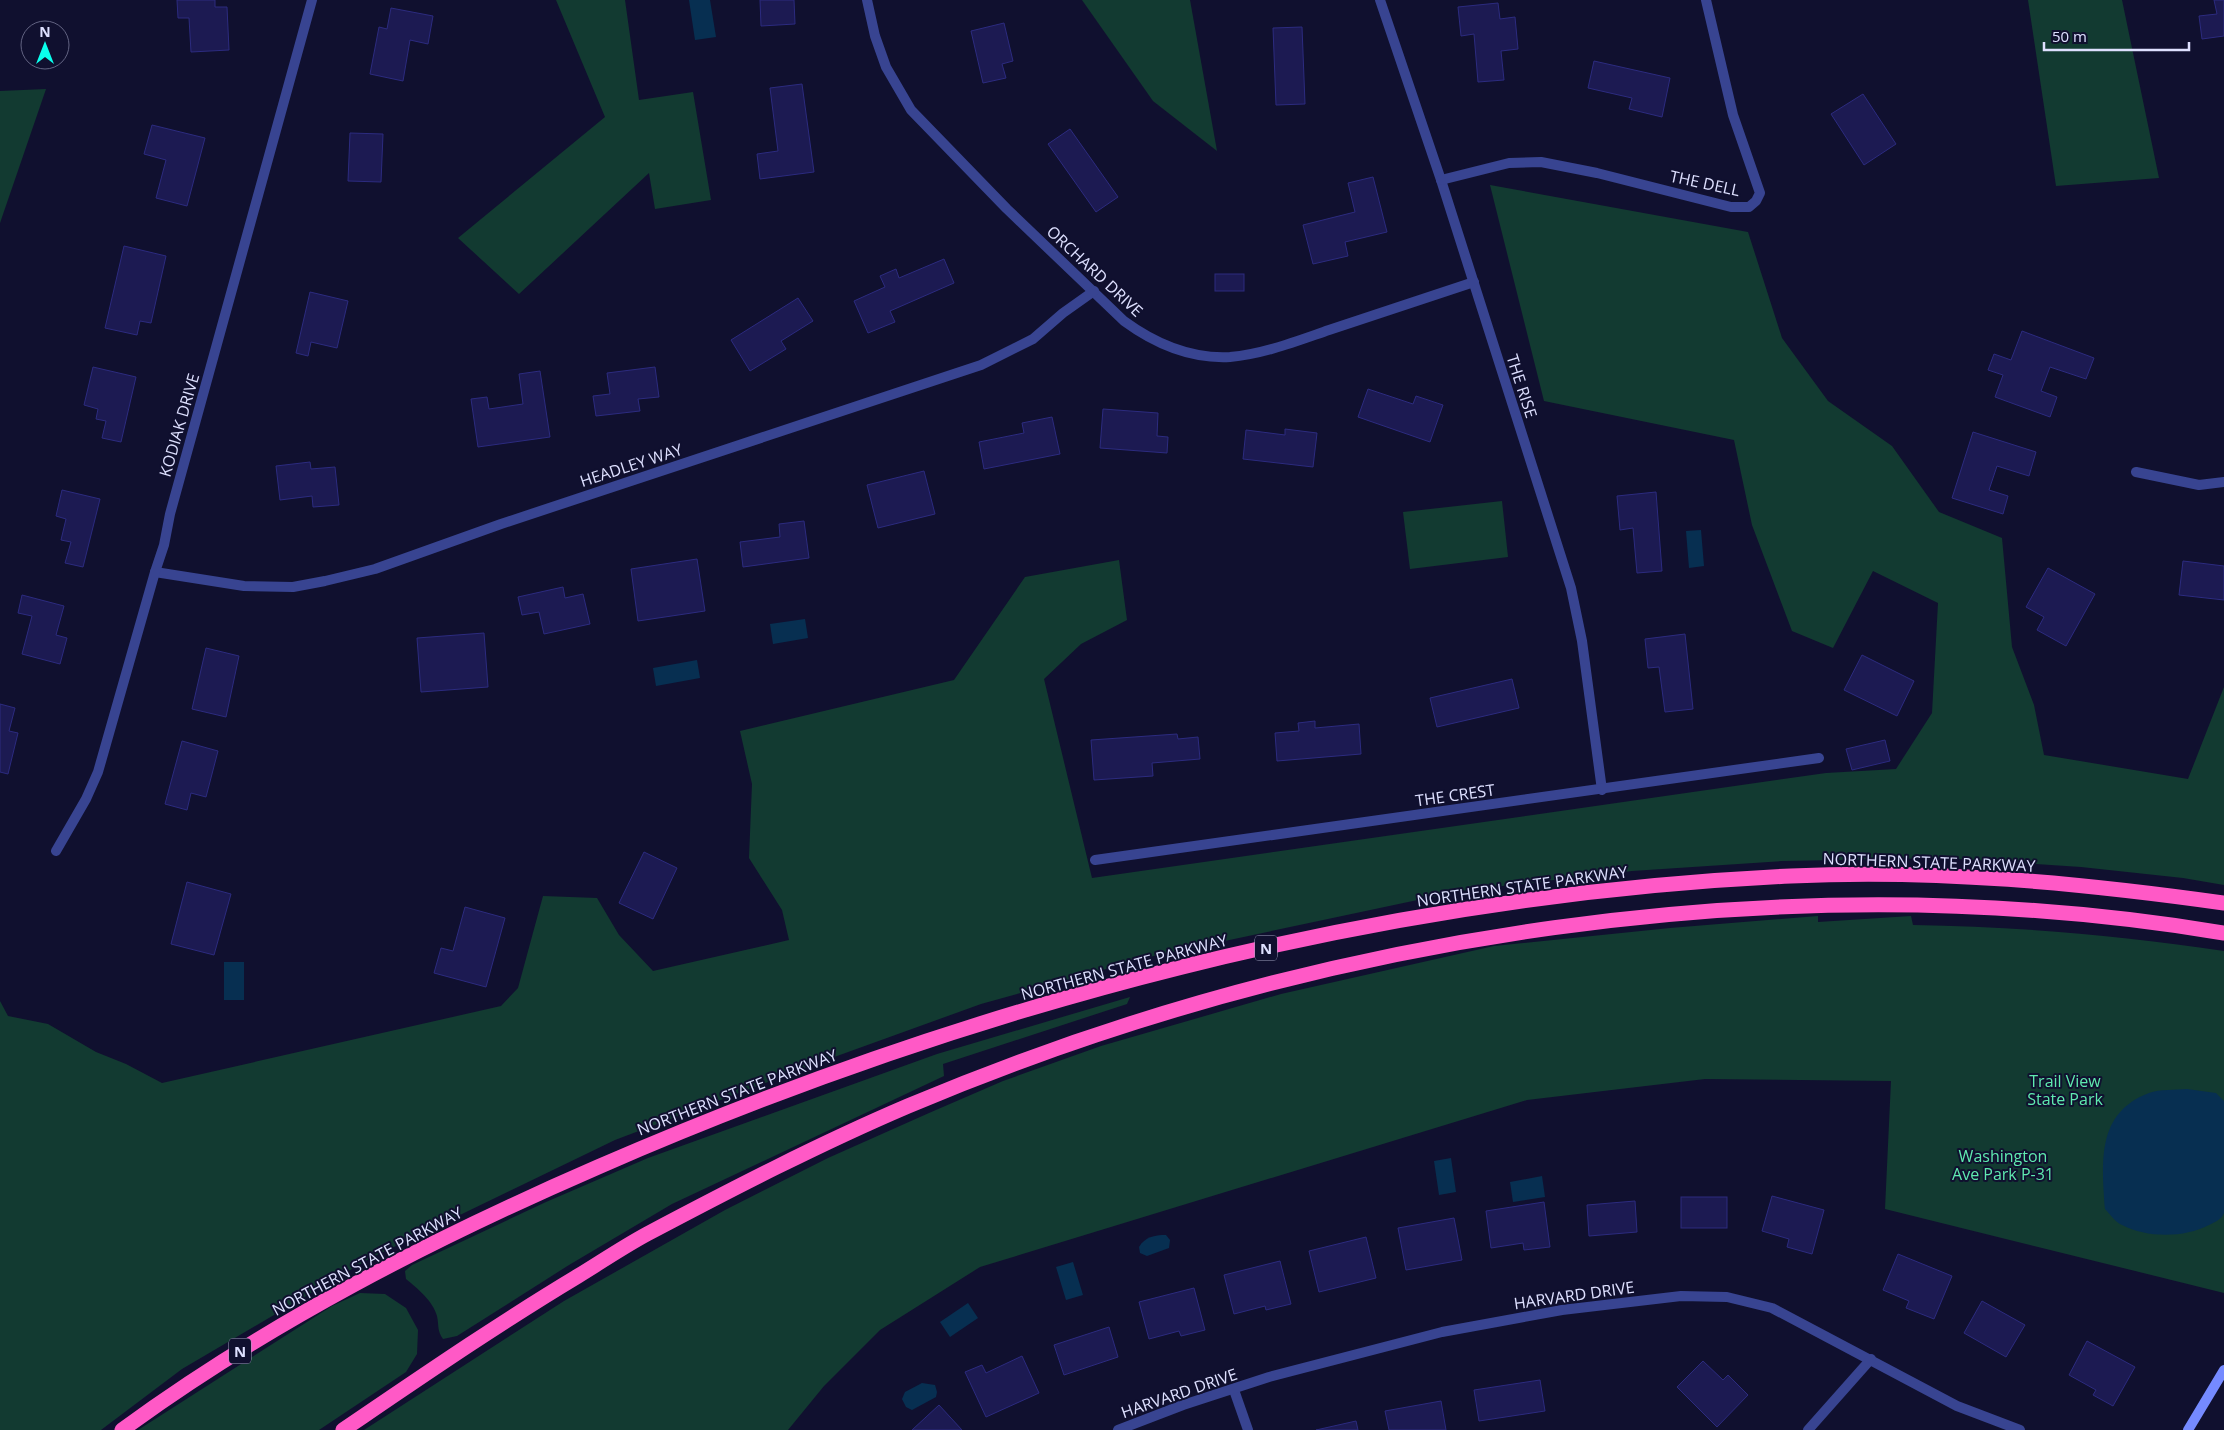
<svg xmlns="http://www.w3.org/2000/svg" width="2224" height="1430" font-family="'Open Sans',sans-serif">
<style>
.green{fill:#123a31}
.water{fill:#072f51}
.building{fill:#1c1a52;stroke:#2c2b7f}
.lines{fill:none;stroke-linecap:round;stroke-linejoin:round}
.minor{stroke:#384491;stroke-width:10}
.secondary{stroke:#758aff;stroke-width:10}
.motorway{stroke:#ff59c6;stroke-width:15}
.labels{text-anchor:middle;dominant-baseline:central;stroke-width:4;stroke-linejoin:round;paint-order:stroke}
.shield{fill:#10102f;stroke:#a0a2c1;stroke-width:1}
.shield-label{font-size:15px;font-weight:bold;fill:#dee0ff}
.street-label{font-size:16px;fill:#dee0ff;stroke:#10102f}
.park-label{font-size:16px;fill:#5feaaf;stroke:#10102f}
</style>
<rect width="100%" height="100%" fill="#10102f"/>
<!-- green -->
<g class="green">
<polygon points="556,0 625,0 639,100 693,92 711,200 655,209 649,173 519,294 458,238 605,117"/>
<polygon points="1082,0 1190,0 1217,151 1153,101"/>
<polygon points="2028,0 2122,0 2159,178 2056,186"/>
<polygon points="46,89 0,223 0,91"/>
<polygon points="1490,185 1748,232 1782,338 1828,401 1892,446 1939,512 2002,538 2012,647 2034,705 2044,755 2188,779 2224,687 2224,885 2183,878 2081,867 1944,858 1782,861 1632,871 1460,891 1149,957 981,1004 826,1060 615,1140 369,1259 182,1369 101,1430 0,1430 0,1001 8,1016 48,1024 96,1052 126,1064 162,1083 501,1006 518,988 543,896 597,898 619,935 653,971 789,940 782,910 749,858 752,784 740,731 954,680 1025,577 1119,560 1127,620 1081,644 1044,679 1092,878 1826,773 1896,769 1932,713 1938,603 1873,571 1833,648 1792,631 1752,525 1734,440 1544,401"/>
<polygon points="1502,501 1508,557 1410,569 1403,512"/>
<path d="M 1818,916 L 1818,922 L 1911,916 L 1913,925 C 2020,927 2118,935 2224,951 L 2224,1293 L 1885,1209 L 1891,1081 L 1705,1079 L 1527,1100 L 980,1267 L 880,1330 L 824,1386 L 788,1430 L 364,1430 L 564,1301 L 725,1210 L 828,1158 L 929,1113 L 1003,1081 L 1101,1046 L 1281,994 L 1494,946 L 1670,928 Z"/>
<path d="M 1130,997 L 1127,1004 L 943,1064 L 944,1076 L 672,1204 L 569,1265 L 457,1336 L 443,1339 C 437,1331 439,1325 437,1316 C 433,1301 417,1288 406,1279 L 405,1271 L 412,1265 L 546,1202 L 648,1158 L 937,1054 Z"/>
<polygon points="360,1293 385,1294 406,1308 418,1330 417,1354 406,1372 319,1430 138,1430 332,1306"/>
</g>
<!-- water -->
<g class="water">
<polygon points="689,0 710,0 716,37 695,40"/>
<polygon points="1701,530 1704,566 1689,568 1686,531"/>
<polygon points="805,619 808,638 773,644 770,624"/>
<polygon points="697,660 700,678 656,686 653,668"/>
<rect x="224" y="962" width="20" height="38"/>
<path d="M 2187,1089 L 2216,1093 L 2224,1101 L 2224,1213 C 2221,1220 2215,1222 2209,1225 C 2184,1238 2147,1238 2122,1225 C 2115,1222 2110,1214 2105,1209 C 2102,1162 2096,1113 2149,1093 C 2160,1089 2175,1090 2187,1089 Z"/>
<polygon points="1451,1158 1456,1192 1439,1195 1434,1161"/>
<polygon points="1542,1176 1545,1197 1513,1202 1510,1182"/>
<path d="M 1166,1235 L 1170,1240 L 1169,1248 L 1147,1256 L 1140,1253 L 1139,1247 C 1145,1237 1154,1235 1166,1235 Z"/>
<polygon points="1073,1262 1083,1295 1066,1300 1056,1267"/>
<polygon points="968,1303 978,1318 950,1337 940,1322"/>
<polygon points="922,1383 935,1385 937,1392 936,1397 912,1410 906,1407 902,1399 905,1392"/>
</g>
<!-- building -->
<g class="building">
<polygon points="177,0 215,0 215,7 227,7 229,50 191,52 189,18 178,18"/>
<polygon points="760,0 794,0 795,24 761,26"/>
<polygon points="2214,0 2224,0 2224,36 2202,39 2199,16 2217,14"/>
<polygon points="1498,3 1500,19 1515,17 1518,49 1501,51 1504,80 1478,82 1474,34 1461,36 1458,7"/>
<polygon points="391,8 433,16 428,44 410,40 403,81 370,74 379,27 387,29"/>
<polygon points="1004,23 1013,61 1002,64 1006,78 983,83 971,31"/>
<polygon points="1302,27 1305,104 1276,105 1273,28"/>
<polygon points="1594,61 1670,78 1662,117 1629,109 1632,98 1588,88"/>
<polygon points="802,84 814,172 760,179 757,154 778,151 770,88"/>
<polygon points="1863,94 1896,144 1864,165 1831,114"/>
<polygon points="152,125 205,138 187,206 156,198 166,160 144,154"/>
<polygon points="1070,129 1118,197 1096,212 1048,144"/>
<polygon points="350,133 383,134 381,182 348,181"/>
<polygon points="1373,177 1387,232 1345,242 1348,256 1313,264 1303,225 1355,212 1348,183"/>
<polygon points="124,246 166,256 151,323 140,321 137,335 105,328"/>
<polygon points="944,259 954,283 890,311 895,322 868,333 854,301 885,287 880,276 896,269 899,278"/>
<rect x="1215" y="274" width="29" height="17"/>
<polygon points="310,292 348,301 337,348 311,342 308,356 296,353"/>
<polygon points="798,298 813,321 781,341 786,349 750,371 731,340"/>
<polygon points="2022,331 2094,358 2086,379 2050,367 2041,391 2057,397 2050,417 1995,397 2003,375 1988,370 1994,354 2011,360"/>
<polygon points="93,367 136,377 121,442 102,438 106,421 96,419 98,409 84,405"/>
<polygon points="655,367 659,397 638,399 640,411 596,416 593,396 610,394 607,373"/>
<polygon points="540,371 550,437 478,447 471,399 487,397 489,409 523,404 519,374"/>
<polygon points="1368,389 1413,404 1416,396 1443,405 1430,442 1358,417"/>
<polygon points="1103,409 1158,413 1157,436 1168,437 1167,453 1100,448"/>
<polygon points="1052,417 1060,454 984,469 979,442 1024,433 1022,423"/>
<polygon points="1285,429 1317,433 1313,467 1243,459 1246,430 1285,435"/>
<polygon points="1973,432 2036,452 2029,476 1997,466 1989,490 2008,496 2003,514 1952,498"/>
<polygon points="310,462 311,469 335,467 339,505 313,507 312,496 280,500 276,466"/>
<polygon points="924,471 935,514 878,528 867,485"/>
<polygon points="62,490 100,499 83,567 65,563 71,542 61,540 66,519 56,516"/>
<polygon points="1656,492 1662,571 1637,573 1633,528 1620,530 1617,496"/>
<polygon points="804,521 809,558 743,567 740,542 780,537 779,524"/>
<polygon points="697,559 705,611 638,621 631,569"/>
<polygon points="2183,561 2224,566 2224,600 2179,595"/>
<polygon points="2048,568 2095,594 2066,646 2037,630 2044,617 2026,607"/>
<polygon points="563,587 565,598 583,594 590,624 544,634 539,612 522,615 518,597"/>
<polygon points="22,595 64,606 56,635 67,638 60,664 22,654 32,616 18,613"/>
<polygon points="484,633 488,687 421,692 417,638"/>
<polygon points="1685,634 1693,709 1665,712 1659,667 1648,668 1645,639"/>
<polygon points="206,648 239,656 226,717 192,709"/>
<polygon points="1862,655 1914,681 1897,716 1844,690"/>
<polygon points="1512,679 1519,708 1437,727 1430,698"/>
<polygon points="0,704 15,708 9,731 18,733 8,774 0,772"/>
<polygon points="1315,721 1315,728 1359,724 1361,754 1277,761 1275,733 1299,731 1298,723"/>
<polygon points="1177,734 1178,739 1198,737 1200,759 1152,763 1153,776 1094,780 1091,740"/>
<polygon points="1885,740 1890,761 1852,770 1846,749"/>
<polygon points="182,741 218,751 206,797 191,793 187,810 165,804"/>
<polygon points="644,852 677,868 653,919 619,903"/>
<polygon points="187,882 231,894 214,955 171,944"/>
<polygon points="465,907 505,918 486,987 434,973 441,948 453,951"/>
<polygon points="1772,1196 1824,1210 1812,1254 1787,1247 1789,1239 1762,1231"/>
<rect x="1681" y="1197" width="46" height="31"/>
<polygon points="1635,1201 1637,1232 1589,1236 1587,1205"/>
<polygon points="1544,1202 1550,1247 1524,1250 1523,1243 1491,1248 1486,1211"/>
<polygon points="1454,1218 1462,1260 1406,1270 1398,1228"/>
<polygon points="1366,1237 1376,1278 1319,1292 1309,1251"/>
<polygon points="1898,1254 1952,1276 1934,1319 1906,1308 1909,1301 1883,1290"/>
<polygon points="1280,1261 1291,1304 1266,1310 1265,1306 1234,1314 1224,1275"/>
<polygon points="1194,1288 1205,1330 1181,1336 1179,1331 1149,1339 1139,1302"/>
<polygon points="1982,1301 2025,1325 2006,1357 1964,1333"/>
<polygon points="1109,1327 1118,1357 1064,1375 1054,1345"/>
<polygon points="2087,1341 2135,1367 2113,1406 2093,1395 2096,1390 2069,1375"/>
<polygon points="1022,1356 1039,1393 986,1417 965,1372 982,1365 986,1373"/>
<polygon points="1703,1361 1723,1380 1728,1375 1748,1395 1717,1427 1677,1387"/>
<polygon points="1540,1380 1545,1411 1479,1421 1474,1390"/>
<polygon points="1441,1401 1446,1430 1389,1430 1385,1411"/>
<polygon points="939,1405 962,1430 912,1430"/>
<polygon points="1356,1421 1358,1430 1316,1430"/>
</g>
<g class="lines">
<!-- minor -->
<g class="minor">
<path d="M 867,0 L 875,36 L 886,67 L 911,110 L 1007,209 L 1124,321 C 1154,343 1191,359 1230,357 C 1264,354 1297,341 1329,330 C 1377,314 1425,298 1474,282"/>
<polyline points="1380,0 1441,180 1571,588 1582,641 1602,790"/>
<polyline points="1441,180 1509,163 1541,162 1597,173 1731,207 1749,207 1756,201 1760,193 1733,115 1706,0"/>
<polyline points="2136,472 2199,485 2224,482"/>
<polyline points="155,572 244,586 293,587 325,581 375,569 501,524 981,365 1033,339 1063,313 1094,291"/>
<polyline points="56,851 86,799 98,772 155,572 164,545 170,514 312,0"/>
<polyline points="1095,860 1819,758"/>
<polyline points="1234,1390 1248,1430"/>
<polyline points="1118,1430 1183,1405 1269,1377 1442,1332 1562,1310 1681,1296 1727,1297 1772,1308 1957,1406 2020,1430"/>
<polyline points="1808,1430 1871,1359"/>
</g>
<!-- secondary -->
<polyline class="secondary" points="2188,1430 2224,1370"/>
<!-- motorway -->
<g class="motorway">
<path d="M 122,1430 C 268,1323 432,1239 598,1167 C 974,1003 1380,895 1791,876 C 1936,869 2081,883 2224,903"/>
<path d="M 343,1430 C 421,1377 498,1324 578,1276 C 601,1262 623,1247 647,1234 C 732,1189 819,1144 908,1106 C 1315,934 1786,860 2224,933"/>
</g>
</g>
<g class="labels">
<!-- shield labels -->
<g class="shield">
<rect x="1255" y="935.5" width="22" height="25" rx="4"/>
<rect x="229" y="1338.5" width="22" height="25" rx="4"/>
</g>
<g class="shield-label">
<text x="1266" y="948">N</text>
<text x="240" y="1351">N</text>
</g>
<!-- street labels -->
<g class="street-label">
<text transform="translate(1705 183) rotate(12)">THE DELL</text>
<text transform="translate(1095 271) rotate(43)">ORCHARD DRIVE</text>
<text transform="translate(1522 386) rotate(72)">THE RISE</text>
<text transform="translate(179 425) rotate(-74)">KODIAK DRIVE</text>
<text transform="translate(631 465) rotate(-18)">HEADLEY WAY</text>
<text transform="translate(1455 795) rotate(-8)">THE CREST</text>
<text transform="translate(1929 862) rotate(2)">NORTHERN STATE PARKWAY</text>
<text transform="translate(1522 886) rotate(-8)">NORTHERN STATE PARKWAY</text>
<text transform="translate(1124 967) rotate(-15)">NORTHERN STATE PARKWAY</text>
<text transform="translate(737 1092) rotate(-21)">NORTHERN STATE PARKWAY</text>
<text transform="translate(367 1261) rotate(-28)">NORTHERN STATE PARKWAY</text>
<text transform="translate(1574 1295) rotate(-8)">HARVARD DRIVE</text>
<text transform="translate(1179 1393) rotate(-19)">HARVARD DRIVE</text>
</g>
<!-- park labels -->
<g class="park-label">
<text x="2065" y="1081">Trail View<tspan x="2065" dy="18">State Park</tspan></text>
<text x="2003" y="1156">Washington<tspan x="2003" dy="18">Ave Park P-31</tspan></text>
</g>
</g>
<!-- north arrow -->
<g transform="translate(45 45)"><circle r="24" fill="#10102f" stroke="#626382"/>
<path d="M0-4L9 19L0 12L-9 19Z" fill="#0affec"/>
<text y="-8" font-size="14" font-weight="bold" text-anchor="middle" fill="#dee0ff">N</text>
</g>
<!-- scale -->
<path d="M2044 42v8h145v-8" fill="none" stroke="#dee0ff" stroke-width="2.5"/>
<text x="2052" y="42" font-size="15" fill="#dee0ff" stroke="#10102f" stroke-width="4" paint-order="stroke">50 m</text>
</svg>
